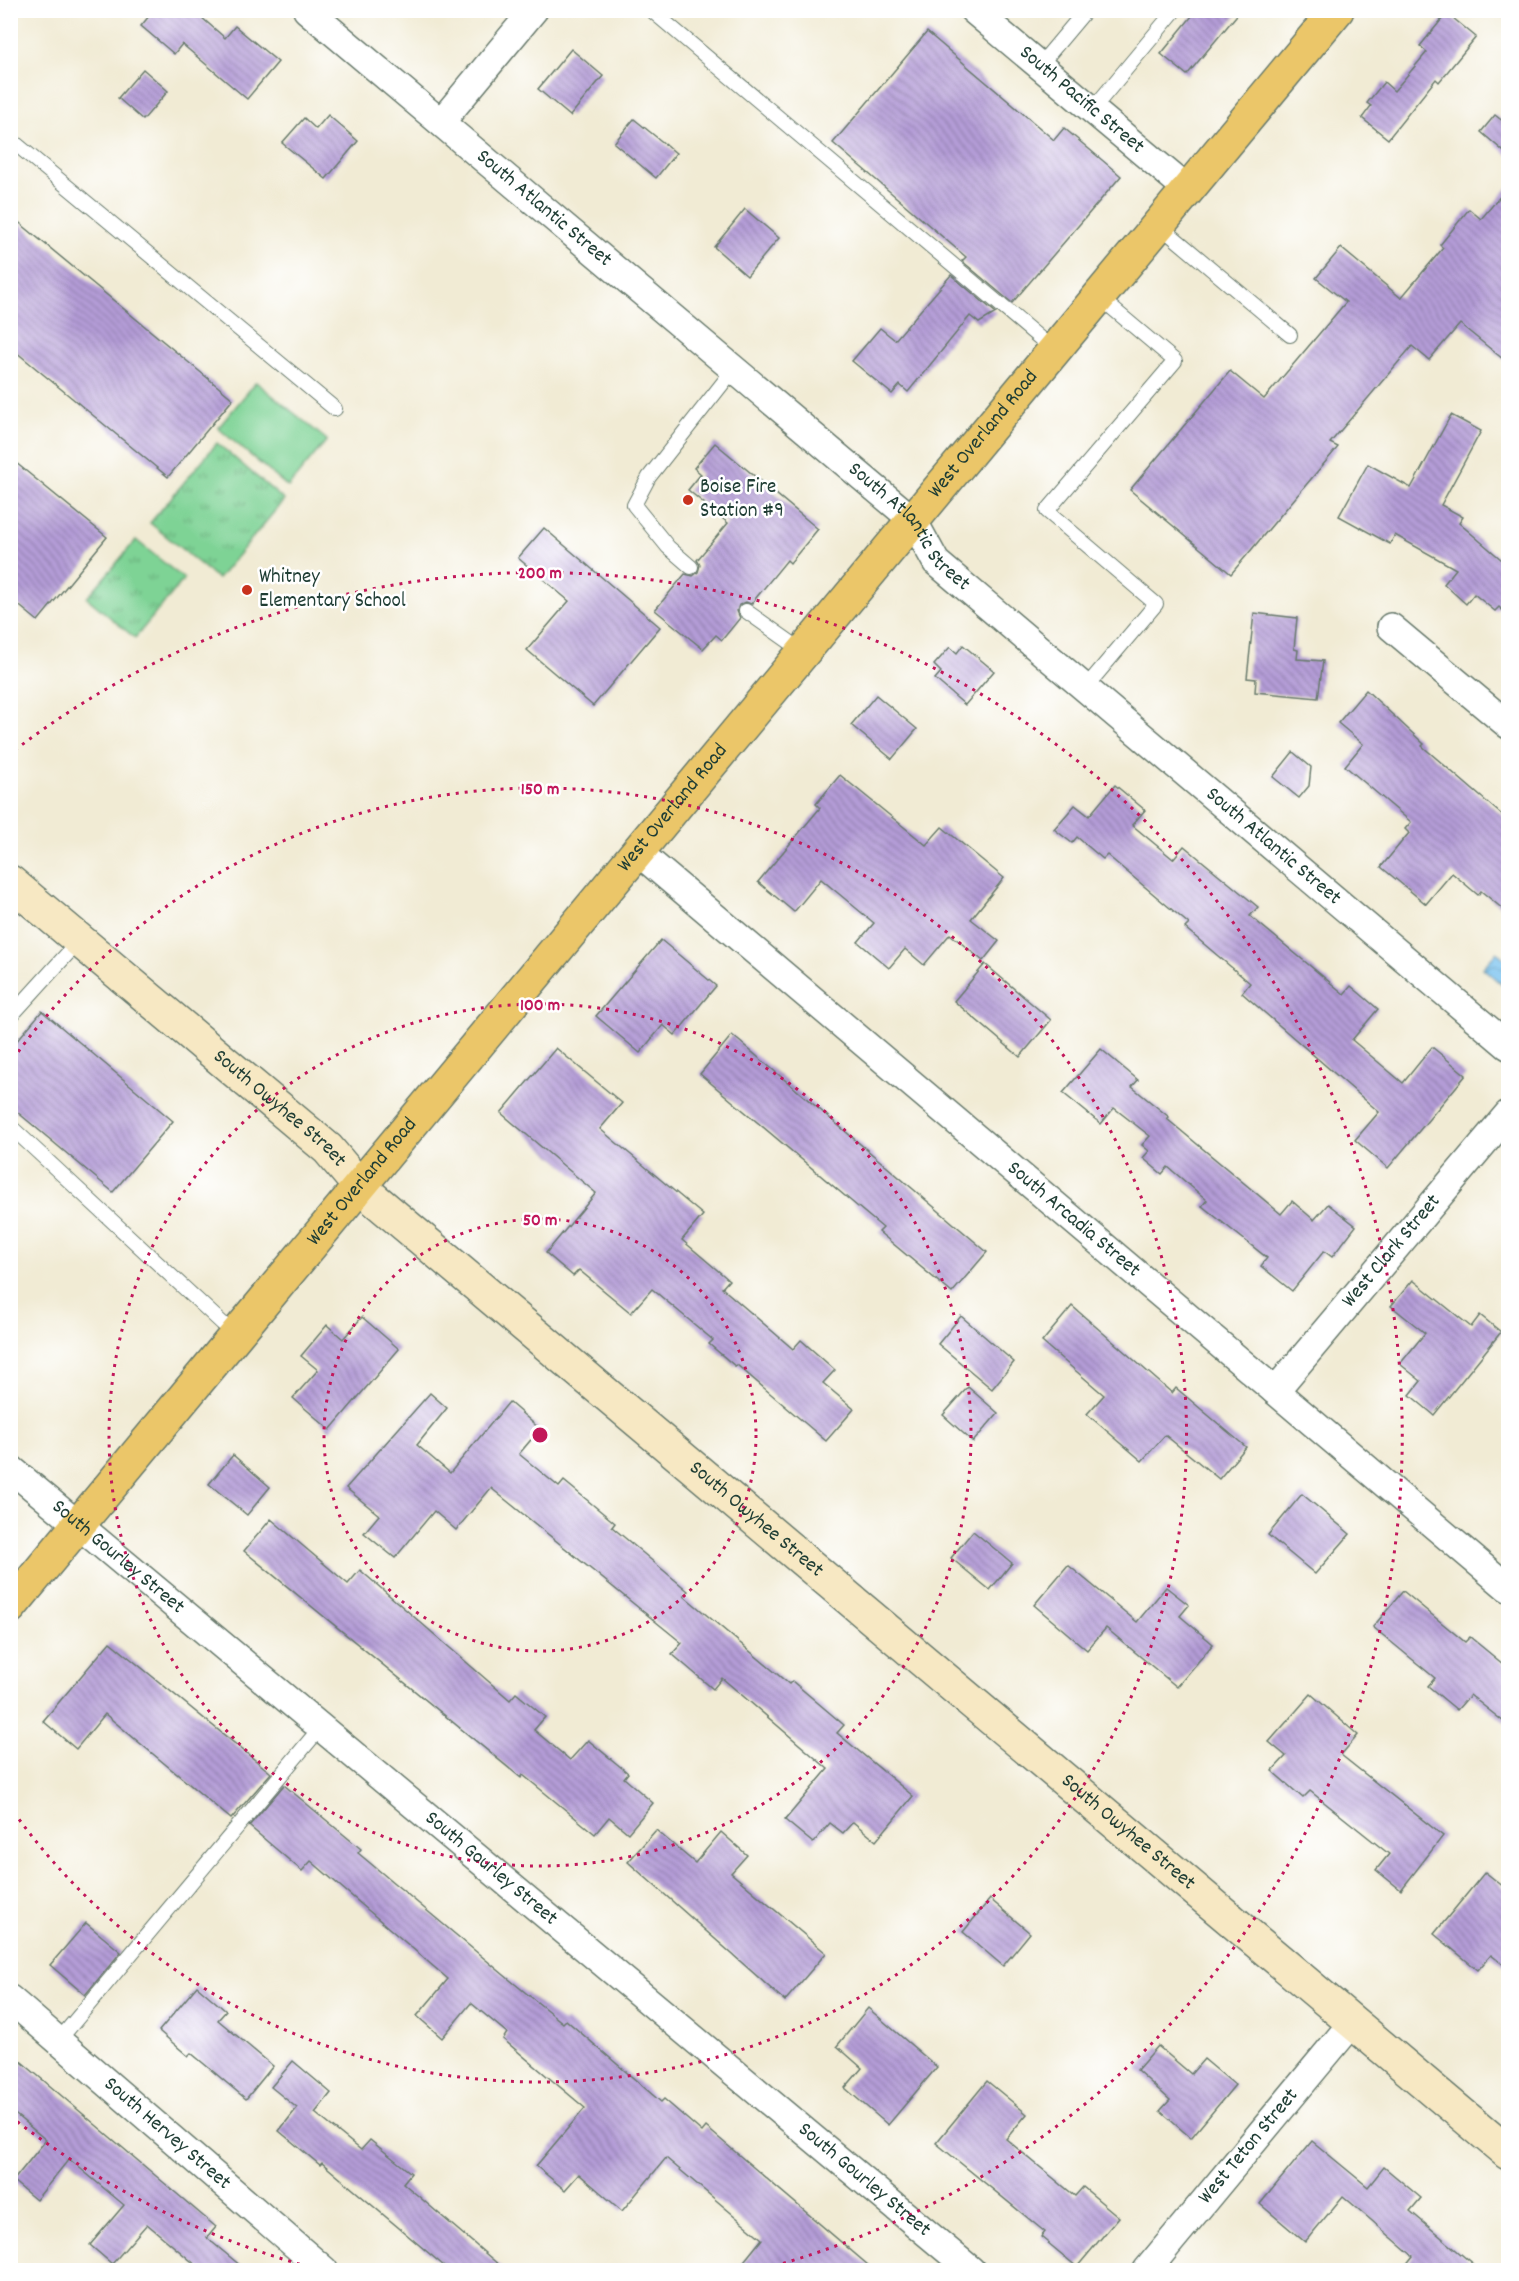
<svg xmlns="http://www.w3.org/2000/svg" width="1519" height="2281" font-family="Dekko,sans-serif">
<style>
.green{fill:#7ed395;stroke:#4e8864;stroke-width:1.5}
.park{fill:url(#park-tufts);stroke:#4e8864;stroke-width:1.5}
.water{fill:url(#water-waves);stroke:#4a7e91;stroke-width:1.5}
.building{fill:url(#building-back-hatch)}
.lines{fill:none;stroke-linecap:round;stroke-linejoin:round}
.lane-casing{stroke:#687a6c;stroke-width:16}
.street-casing{stroke:#687a6c;stroke-width:30}
.secondary-casing{stroke:#687a6c;stroke-width:36}
.primary-casing{stroke:#687a6c;stroke-width:36}
.lane{stroke:#fff;stroke-width:14}
.street{stroke:#fff;stroke-width:27}
.secondary{stroke:#f7e8c3;stroke-width:33}
.primary{stroke:#ebc669;stroke-width:33}
.ring{fill:none;stroke:#c2185b;stroke-width:3;stroke-dasharray:3 6}
.poi-dot{fill:#c8321e;stroke:#fff;stroke-width:2}
.labels{text-anchor:middle;dominant-baseline:central;stroke-width:5;stroke-linejoin:round;paint-order:stroke}
.street-label{font-size:21px;fill:#1f3d34;stroke:#fff}
.poi-label{font-size:21px;fill:#1f3d34;stroke:#fff;text-anchor:start}
.centre{fill:#c2185b;stroke:#fff;stroke-width:3}
.ring-label{font-size:18px;text-anchor:middle;font-weight:bold;fill:#c2185b;stroke:#fff;stroke-width:5;stroke-linejoin:round;paint-order:stroke}
</style>
<defs>
<pattern id="park-tufts" width="24" height="20" patternUnits="userSpaceOnUse" patternTransform="scale(1.5)"><rect width="24" height="20" fill="#7ed395"/><path d="M3 7l-1-3M5 7V3M7 7l1-3M15 17l-1-3M17 17v-4M19 17l1-3" fill="none" stroke="#67ac7a"/></pattern>
<pattern id="water-waves" width="16" height="10" patternUnits="userSpaceOnUse" patternTransform="scale(1.5)"><rect width="16" height="10" fill="#75c0ee"/><path d="M0 5q4-4 8 0t8 0" fill="none" stroke="#5f9dc2"/></pattern>
<pattern id="building-back-hatch" width="6" height="6" patternUnits="userSpaceOnUse" patternTransform="scale(1.5)"><rect width="6" height="6" fill="#b49cd7"/><path d="M-1 5l2 2M0 0l6 6M5-1l2 2" fill="none" stroke="#9280af"/></pattern>
</defs>
<rect width="100%" height="100%" fill="#fff"/>
<filter id="ink" filterUnits="userSpaceOnUse"><feTurbulence type="fractalNoise" baseFrequency=".0167" numOctaves="2"/><feDisplacementMap in="SourceGraphic" scale="12" xChannelSelector="R" yChannelSelector="G"/><feConvolveMatrix kernelMatrix="1 2 1 2 8 2 1 2 1" color-interpolation-filters="sRGB"/></filter>
<filter id="wash" filterUnits="userSpaceOnUse"><feTurbulence type="fractalNoise" baseFrequency=".008" numOctaves="4" result="noise"/><feDisplacementMap in="SourceGraphic" scale="24" xChannelSelector="R" yChannelSelector="G"/><feGaussianBlur stdDeviation="1.35" result="paint"/><feColorMatrix in="noise" values="0 0 0 0 0 0 0 0 0 0 0 0 0 0 0 0 0 1.4 0 .05"/><feComposite in="paint" operator="in"/></filter>
<g filter="url(#wash)">
<rect width="100%" height="100%" fill="#f1ebd4"/>
<!-- green -->
<polygon class="green" points="256,382 327,440 288,487 218,428"/>
<!-- park -->
<g class="park">
<polygon points="217,443 284,500 218,579 150,523"/>
<polygon points="136,540 184,579 135,638 87,598"/>
</g>
<!-- water -->
<polygon class="water" points="1497,952 1508,962 1508,990 1483,968"/>
<g id="blocks">
<!-- building -->
<g class="building">
<polygon points="154,10 193,10 225,38 235,26 278,62 247,99 182,44 174,54 141,26"/>
<polygon points="1197,10 1241,10 1187,75 1161,54"/>
<polygon points="1447,13 1476,37 1439,82 1436,79 1388,139 1362,118 1371,106 1367,103 1384,82 1394,91 1427,52 1420,46"/>
<polygon points="927,32 1054,140 1064,128 1121,176 1012,303 962,261 966,257 833,143"/>
<polygon points="571,49 603,76 570,116 538,89"/>
<polygon points="143,69 168,91 143,120 118,98"/>
<polygon points="328,115 358,141 326,179 282,143 304,118 316,129"/>
<polygon points="1495,115 1509,126 1509,156 1481,132"/>
<polygon points="634,119 676,153 656,178 614,143"/>
<polygon points="1509,186 1509,364 1460,324 1429,360 1412,346 1330,443 1338,447 1231,574 1130,490 1230,371 1264,399 1346,302 1316,278 1341,248 1401,298 1443,248 1440,245 1469,209 1481,219"/>
<polygon points="745,209 779,238 747,276 714,247"/>
<polygon points="10,215 233,399 168,477 10,347"/>
<polygon points="951,275 996,313 979,323 970,316 908,392 900,385 892,394 852,361 880,328 895,340"/>
<polygon points="1451,415 1481,431 1441,505 1463,517 1459,523 1509,566 1509,616 1499,607 1495,611 1474,594 1466,604 1444,584 1456,569 1395,535 1390,544 1339,516 1368,464 1411,488"/>
<polygon points="715,443 818,529 790,563 787,560 751,604 746,602 739,605 737,611 740,618 722,640 716,635 703,649 655,610 685,574 693,576 698,572 700,565 697,560 728,523 688,490 701,474 694,468"/>
<polygon points="10,458 107,537 38,621 10,598"/>
<polygon points="544,528 660,627 593,706 527,650 569,601 518,558"/>
<polygon points="1254,613 1297,618 1294,649 1298,650 1297,659 1323,661 1318,698 1255,692 1256,679 1247,678"/>
<polygon points="963,645 994,671 965,705 935,679 941,672 934,665 950,647 957,653"/>
<polygon points="1366,690 1424,744 1422,746 1509,821 1509,914 1481,891 1478,895 1452,873 1426,904 1381,867 1409,833 1405,829 1411,822 1345,766 1363,744 1338,723"/>
<polygon points="876,695 917,729 892,759 851,725"/>
<polygon points="1293,752 1311,767 1309,786 1299,798 1273,777"/>
<polygon points="840,775 926,845 942,827 1004,878 971,919 999,941 983,961 950,934 924,965 905,949 889,968 858,942 874,923 821,879 794,912 758,882 820,808 816,804"/>
<polygon points="1115,785 1145,810 1132,825 1173,859 1184,846 1258,907 1250,916 1344,994 1351,986 1378,1009 1352,1040 1403,1083 1432,1047 1466,1075 1388,1168 1355,1140 1379,1112 1242,993 1250,983 1185,928 1189,924 1107,855 1103,859 1077,837 1072,843 1054,829 1075,805 1089,816"/>
<polygon points="661,940 716,986 675,1035 663,1025 640,1053 596,1016"/>
<polygon points="985,964 1051,1020 1020,1057 954,1001"/>
<polygon points="42,1011 173,1121 113,1192 10,1106 10,1049"/>
<polygon points="732,1035 987,1252 952,1293 879,1232 883,1228 700,1074"/>
<polygon points="556,1048 622,1103 600,1129 703,1215 682,1240 729,1280 722,1288 793,1349 801,1340 835,1370 823,1383 854,1409 826,1441 737,1365 735,1366 709,1344 713,1340 652,1289 631,1313 579,1270 573,1276 546,1253 596,1193 501,1113"/>
<polygon points="1101,1049 1138,1080 1132,1087 1169,1117 1167,1119 1281,1214 1292,1201 1314,1220 1328,1204 1356,1226 1332,1257 1324,1251 1292,1291 1261,1266 1267,1258 1202,1206 1207,1200 1168,1167 1162,1174 1143,1158 1149,1151 1142,1145 1150,1136 1114,1108 1101,1124 1063,1093"/>
<polygon points="1413,1280 1471,1327 1480,1315 1501,1332 1434,1415 1410,1395 1421,1381 1400,1364 1425,1333 1391,1306"/>
<polygon points="1072,1306 1172,1393 1176,1388 1246,1447 1219,1479 1165,1435 1142,1461 1087,1414 1104,1395 1042,1342"/>
<polygon points="961,1316 1014,1362 992,1389 938,1344"/>
<polygon points="362,1317 399,1349 330,1430 293,1398 318,1370 301,1356 327,1325 343,1339"/>
<polygon points="968,1387 998,1413 973,1442 943,1415"/>
<polygon points="430,1393 447,1408 417,1445 450,1473 509,1402 540,1429 519,1454 559,1487 564,1481 615,1523 612,1527 688,1591 684,1596 789,1684 792,1681 844,1725 837,1733 913,1796 876,1841 853,1822 843,1833 830,1823 813,1843 785,1820 828,1769 722,1678 713,1689 672,1654 682,1643 491,1488 456,1530 434,1511 395,1558 364,1533 379,1515 346,1488"/>
<polygon points="233,1455 270,1487 247,1515 209,1484"/>
<polygon points="1302,1494 1350,1534 1315,1574 1268,1535"/>
<polygon points="271,1519 348,1584 360,1570 510,1700 516,1693 545,1717 534,1730 570,1760 588,1740 628,1773 624,1778 653,1803 628,1833 609,1817 595,1834 523,1775 521,1778 244,1551"/>
<polygon points="973,1531 1012,1563 990,1590 951,1558"/>
<polygon points="1068,1565 1137,1622 1166,1587 1189,1605 1180,1616 1213,1644 1177,1687 1106,1628 1087,1650 1034,1605"/>
<polygon points="1403,1591 1465,1642 1470,1637 1509,1669 1509,1726 1470,1695 1457,1710 1428,1686 1435,1678 1373,1627"/>
<polygon points="110,1642 271,1773 231,1819 105,1714 76,1749 43,1721"/>
<polygon points="1311,1694 1358,1735 1341,1755 1443,1836 1401,1890 1376,1870 1389,1854 1310,1791 1303,1798 1272,1771 1286,1756 1269,1742"/>
<polygon points="284,1785 361,1849 358,1853 510,1980 563,2023 566,2020 661,2102 664,2099 702,2132 706,2127 875,2271 736,2271 762,2239 666,2158 622,2211 579,2174 565,2190 536,2166 585,2108 503,2039 507,2033 471,2003 442,2038 417,2016 448,1979 311,1861 302,1871 249,1826"/>
<polygon points="656,1830 695,1863 721,1832 747,1855 731,1873 826,1953 785,2001 628,1862"/>
<polygon points="1485,1872 1509,1891 1509,1969 1491,1955 1478,1970 1434,1934"/>
<polygon points="990,1899 1030,1933 1003,1966 963,1932"/>
<polygon points="86,1923 121,1952 85,1995 50,1965"/>
<polygon points="197,1986 226,2011 218,2020 273,2066 246,2099 191,2053 188,2056 159,2031"/>
<polygon points="868,2008 937,2067 888,2125 845,2088 862,2068 837,2046"/>
<polygon points="1158,2046 1191,2074 1204,2059 1235,2085 1191,2138 1160,2111 1170,2100 1137,2070"/>
<polygon points="10,2052 216,2227 207,2238 247,2271 203,2271 147,2224 112,2264 90,2245 124,2205 69,2159 36,2200 13,2181 46,2140 10,2110"/>
<polygon points="293,2061 331,2093 315,2113 361,2150 370,2140 411,2173 403,2183 506,2271 450,2271 322,2163 320,2165 279,2131 297,2108 271,2087"/>
<polygon points="987,2081 1027,2114 1006,2139 1075,2196 1083,2187 1119,2217 1077,2267 1041,2237 1045,2232 936,2143"/>
<polygon points="1312,2141 1368,2187 1384,2167 1421,2198 1410,2211 1481,2271 1401,2271 1413,2256 1343,2196 1305,2242 1260,2204"/>
</g>
</g>
</g>
<g filter="url(#ink)">
<use href="#blocks" fill-opacity="0" stroke="#687a6c" stroke-width="1.5"/>
<g class="lines">
<defs>
<g id="lane">
<polyline points="651,10 1055,351"/>
<polyline points="1039,66 1086,10"/>
<polyline points="1092,110 1175,10"/>
<polyline points="10,139 335,409"/>
<polyline points="1159,225 1290,335"/>
<polyline points="691,567 668,547 634,505 649,477 734,369"/>
<polyline points="746,611 804,652"/>
<polyline points="1085,688 1156,604 1047,511 1175,361 1099,297"/>
<polyline points="10,1017 79,941"/>
<polyline points="10,1126 236,1336"/>
<polyline points="59,2040 321,1727"/>
</g>
<g id="street">
<path id="s1" d="M 307,10 L 913,520 L 936,562 L 1508,1046"/>
<path id="s2" d="M 973,10 L 1188,190"/>
<polyline points="441,122 534,10"/>
<polyline points="1391,627 1508,725"/>
<path id="s3" d="M 638,852 L 1508,1588"/>
<path id="s4" d="M 1275,1391 L 1508,1114"/>
<path id="s5" d="M 10,1468 L 971,2270"/>
<path id="s6" d="M 10,1999 L 324,2270"/>
<path id="s7" d="M 1147,2270 L 1353,2022"/>
</g>
<g id="secondary">
<path id="s8" d="M 10,882 L 328,1149 L 360,1187 L 1508,2153"/>
</g>
<g id="primary">
<path id="s9" d="M 10,1607 L 1337,10"/>
</g>
</defs>
<!-- lane casing -->
<use href="#lane" class="lane-casing"/>
<!-- street casing -->
<use href="#street" class="street-casing"/>
<!-- secondary casing -->
<use href="#secondary" class="secondary-casing"/>
<!-- primary casing -->
<use href="#primary" class="primary-casing"/>
<!-- lane -->
<use href="#lane" class="lane"/>
<!-- street -->
<use href="#street" class="street"/>
<!-- secondary -->
<use href="#secondary" class="secondary"/>
<!-- primary -->
<use href="#primary" class="primary"/>
</g>
</g>
<!-- distance rings -->
<g class="ring">
<circle cx="540" cy="1435" r="216"/>
<circle cx="540" cy="1435" r="431"/>
<path d="M13 1059A647 647 0 1 1 13 1811"/>
<path d="M317 2269A863 863 0 0 1 15 2120M15 750A863 863 0 1 1 763 2269"/>
</g>
<!-- markers -->
<g class="poi-dot">
<circle cx="688" cy="500" r="6"/>
<circle cx="247" cy="590" r="6"/>
</g>
<g class="labels">
<!-- street labels -->
<g class="street-label">
<text stroke="none"><textPath href="#s2" startOffset="141">South Pacific Street</textPath></text>
<text stroke="none"><textPath href="#s1" startOffset="309">South Atlantic Street</textPath></text>
<text stroke="none"><textPath href="#s9" startOffset="1524">West Overland Road</textPath></text>
<text stroke="none"><textPath href="#s1" startOffset="795">South Atlantic Street</textPath></text>
<text stroke="none"><textPath href="#s9" startOffset="1038">West Overland Road</textPath></text>
<text stroke="none"><textPath href="#s1" startOffset="1281">South Atlantic Street</textPath></text>
<text stroke="none"><textPath href="#s8" startOffset="352">South Owyhee Street</textPath></text>
<text stroke="none"><textPath href="#s9" startOffset="552">West Overland Road</textPath></text>
<text stroke="none"><textPath href="#s3" startOffset="570">South Arcadia Street</textPath></text>
<text stroke="none"><textPath href="#s4" startOffset="182">West Clark Street</textPath></text>
<text stroke="none"><textPath href="#s8" startOffset="982">South Owyhee Street</textPath></text>
<text stroke="none"><textPath href="#s5" startOffset="140">South Gourley Street</textPath></text>
<text stroke="none"><textPath href="#s8" startOffset="1468">South Owyhee Street</textPath></text>
<text stroke="none"><textPath href="#s5" startOffset="626">South Gourley Street</textPath></text>
<text stroke="none"><textPath href="#s6" startOffset="207">South Hervey Street</textPath></text>
<text stroke="none"><textPath href="#s7" startOffset="160">West Teton Street</textPath></text>
<text stroke="none"><textPath href="#s5" startOffset="1112">South Gourley Street</textPath></text>
</g>
<!-- poi labels -->
<g class="poi-label">
<text x="700" y="488">Boise Fire<tspan x="700" dy="24">Station #9</tspan></text>
<text x="259" y="578">Whitney<tspan x="259" dy="24">Elementary School</tspan></text>
</g>
</g>
<circle cx="540" cy="1435" r="9" class="centre"/>
<g class="ring-label">
<text x="540" y="578">200 m</text>
<text x="540" y="794">150 m</text>
<text x="540" y="1010">100 m</text>
<text x="540" y="1225">50 m</text>
</g>
<!-- margin -->
<rect width="1519" height="2281" fill="none" stroke="#fff" stroke-width="36"/>
</svg>
